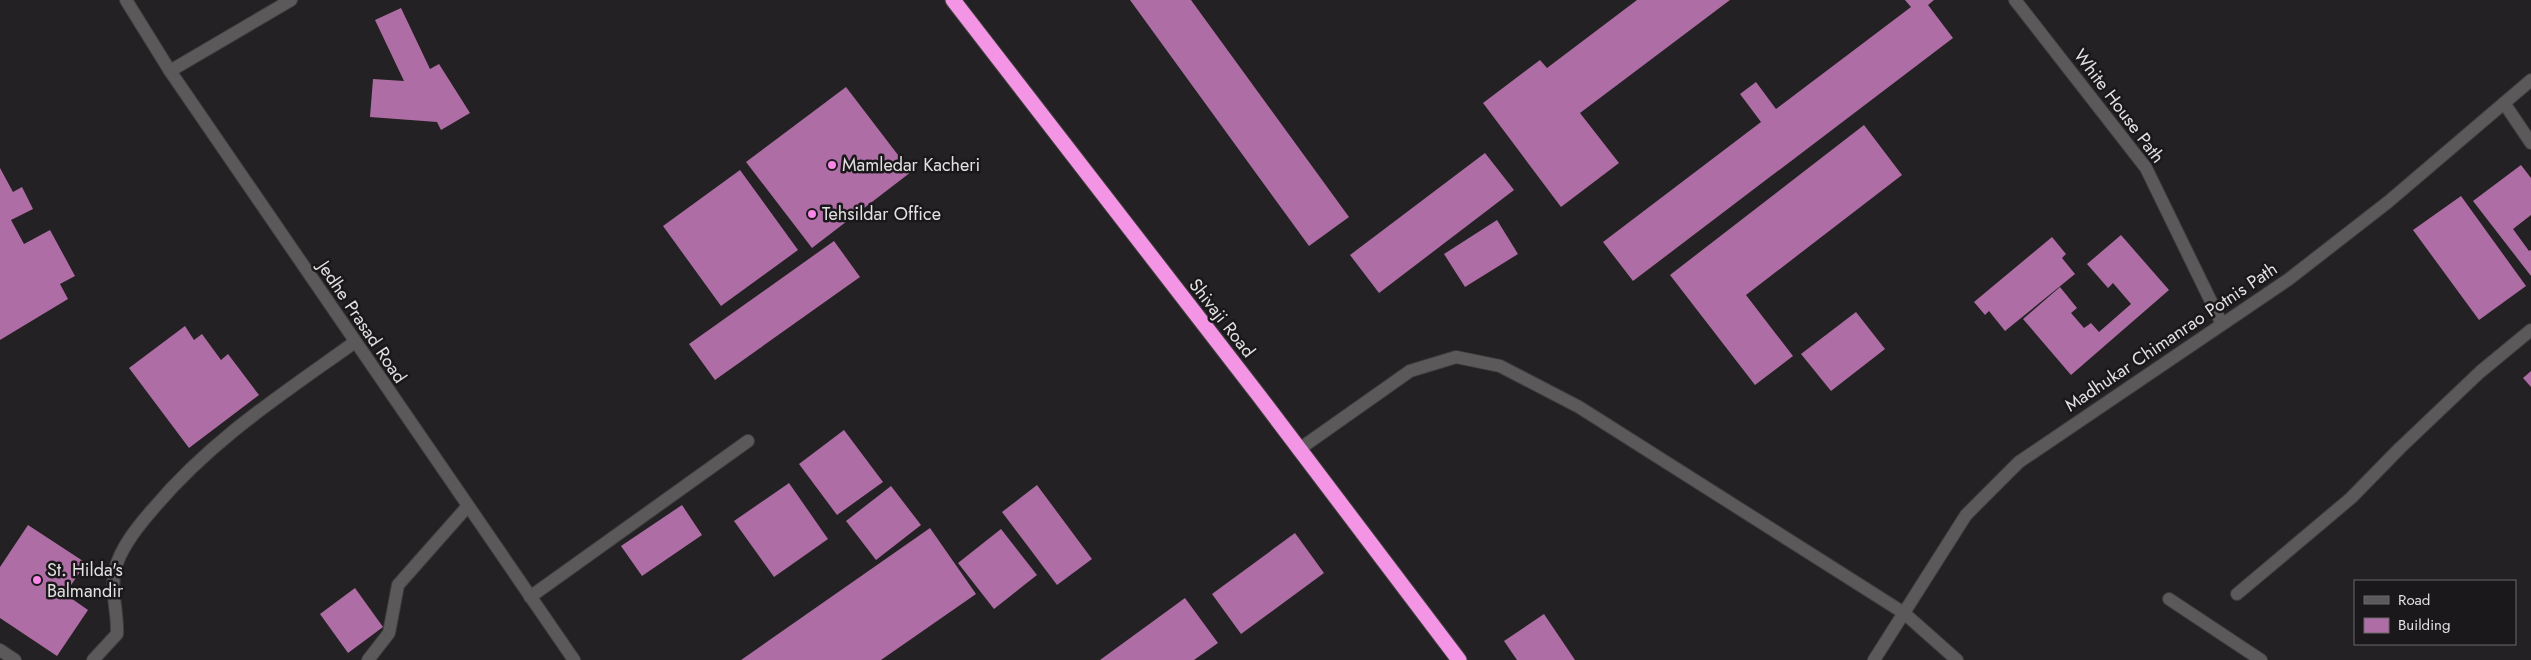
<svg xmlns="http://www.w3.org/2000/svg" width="2531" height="660" font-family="Jost,sans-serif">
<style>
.building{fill:#ae6da4}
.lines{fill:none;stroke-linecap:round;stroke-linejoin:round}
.lane-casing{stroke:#403e3f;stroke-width:14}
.street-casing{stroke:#403e3f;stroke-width:14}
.secondary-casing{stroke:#403e3f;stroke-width:14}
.highway-casing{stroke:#403e3f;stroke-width:17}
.lane{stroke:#5b595a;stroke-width:12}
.street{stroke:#5b595a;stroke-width:12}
.secondary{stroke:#5b595a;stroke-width:12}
.highway{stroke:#f395e4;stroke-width:15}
.poi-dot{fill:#f987e8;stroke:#1a181a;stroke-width:2}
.labels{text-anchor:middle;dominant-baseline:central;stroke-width:5;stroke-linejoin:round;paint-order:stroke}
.street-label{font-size:18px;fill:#e2e0e1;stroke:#1a181a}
.poi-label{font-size:18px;fill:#e2e0e1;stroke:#1a181a;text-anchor:start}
</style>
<rect width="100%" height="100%" fill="#232123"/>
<!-- building -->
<g class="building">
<polygon points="1130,0 1191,0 1349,217 1309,246"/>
<polygon points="1637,0 1730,0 1580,113 1619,163 1561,207 1483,103 1540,60 1547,68"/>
<polygon points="1905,0 1934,0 1928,5 1953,38 1633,281 1603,242 1761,122 1740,94 1756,82 1776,109 1911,7"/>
<polygon points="401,8 430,69 439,64 470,113 441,130 437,122 370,117 373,79 404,81 375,20"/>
<polygon points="846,87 911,172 812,248 746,162"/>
<polygon points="1864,125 1902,175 1746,295 1793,356 1755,385 1670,275"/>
<polygon points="1485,153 1514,190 1379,293 1350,255"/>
<polygon points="2521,165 2531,178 2531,215 2513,229 2529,251 2531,250 2531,276 2473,201"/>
<polygon points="0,168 13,192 22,187 33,209 11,220 24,244 50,230 75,276 60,284 68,299 0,340"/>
<polygon points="740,170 798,250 721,306 663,226"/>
<polygon points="2461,196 2526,286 2479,320 2413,230"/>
<polygon points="1497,220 1518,254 1465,287 1444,254"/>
<polygon points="2121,235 2169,290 2071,375 2023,319 2060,287 2077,308 2071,313 2084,328 2091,323 2099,332 2131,304 2113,283 2108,288 2087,264"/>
<polygon points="2052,237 2066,254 2062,258 2075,274 2005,331 1989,311 1985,315 1974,302"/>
<polygon points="834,241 860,277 715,380 689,344"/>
<polygon points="1856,312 1885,349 1831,391 1801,354"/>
<polygon points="185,326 194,340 202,334 221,360 228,354 259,395 189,448 129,368"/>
<polygon points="2531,371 2531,387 2523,378"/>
<polygon points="844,430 883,482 837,515 799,464"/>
<polygon points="789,483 828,539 774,577 734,521"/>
<polygon points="1037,485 1092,559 1057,585 1002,512"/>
<polygon points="891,486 921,525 876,560 846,521"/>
<polygon points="682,505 702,535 642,576 621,546"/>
<polygon points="28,525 86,563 65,594 88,610 57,656 0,618 0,567"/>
<polygon points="930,528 976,594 881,660 741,660"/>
<polygon points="1001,529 1037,575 994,609 958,563"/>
<polygon points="1295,533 1324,573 1241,634 1212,594"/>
<polygon points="355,588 383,627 348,653 320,614"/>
<polygon points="1185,598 1218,643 1194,660 1100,660"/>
<polygon points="1544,614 1575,660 1517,660 1504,641"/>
</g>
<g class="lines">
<defs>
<polyline id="lane" points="530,597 748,441"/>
<g id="street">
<polyline points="2015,0 2146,168 2221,322"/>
<polyline points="170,71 291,0"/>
<polyline points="2504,103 2531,143"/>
<polyline points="1298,450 1410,371 1456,357 1500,366 1579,407 1904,613 1957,660"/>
<polyline points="2237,594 2351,498 2400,448 2480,372 2531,330"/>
<polyline points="2169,599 2261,660"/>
<polyline points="0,650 15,660"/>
<path d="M 93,660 L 117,634 C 118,612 110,590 115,570 C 120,548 138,526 153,509 C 212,439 281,395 355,342"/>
<polyline points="368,660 389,633 398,585 467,507"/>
</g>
<g id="secondary">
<polyline points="126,0 170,71 574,660"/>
<polyline points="1874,660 1966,515 2019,462 2289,279 2388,202 2531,80"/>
</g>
<polyline id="highway" points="953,0 1260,397 1459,660"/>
</defs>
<!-- lane casing -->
<use href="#lane" class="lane-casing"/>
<!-- street casing -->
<use href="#street" class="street-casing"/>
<!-- secondary casing -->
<use href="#secondary" class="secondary-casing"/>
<!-- highway casing -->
<use href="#highway" class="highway-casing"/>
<!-- lane -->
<use href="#lane" class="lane"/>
<!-- street -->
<use href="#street" class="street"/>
<!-- secondary -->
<use href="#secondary" class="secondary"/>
<!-- highway -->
<use href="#highway" class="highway"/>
</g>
<!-- markers -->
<g class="poi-dot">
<circle cx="832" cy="165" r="5"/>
<circle cx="812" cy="214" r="5"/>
<circle cx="37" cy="580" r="5"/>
</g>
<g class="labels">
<!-- street labels -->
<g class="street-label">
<text transform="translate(2119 106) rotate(53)">White House Path</text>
<text transform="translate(1222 318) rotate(52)">Shivaji Road</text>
<text transform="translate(362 322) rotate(56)">Jedhe Prasad Road</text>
<text transform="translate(2171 337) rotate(-34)">Madhukar Chimanrao Potnis Path</text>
</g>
<!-- poi labels -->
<g class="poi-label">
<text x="842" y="165">Mamledar Kacheri</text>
<text x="822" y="214">Tehsildar Office</text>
<text x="47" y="570">St. Hilda's<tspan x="47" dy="21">Balmandir</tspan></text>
</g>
</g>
<!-- legend -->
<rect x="2354" y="580" width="162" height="65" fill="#1a181a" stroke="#6a686a"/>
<rect x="2364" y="596" width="25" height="8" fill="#5b595a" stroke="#6a686a"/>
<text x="2398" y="605" font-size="15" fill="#e2e0e1">Road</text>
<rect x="2364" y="618" width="25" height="15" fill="#ae6da4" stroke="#6a686a"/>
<text x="2398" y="630" font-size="15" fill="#e2e0e1">Building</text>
</svg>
